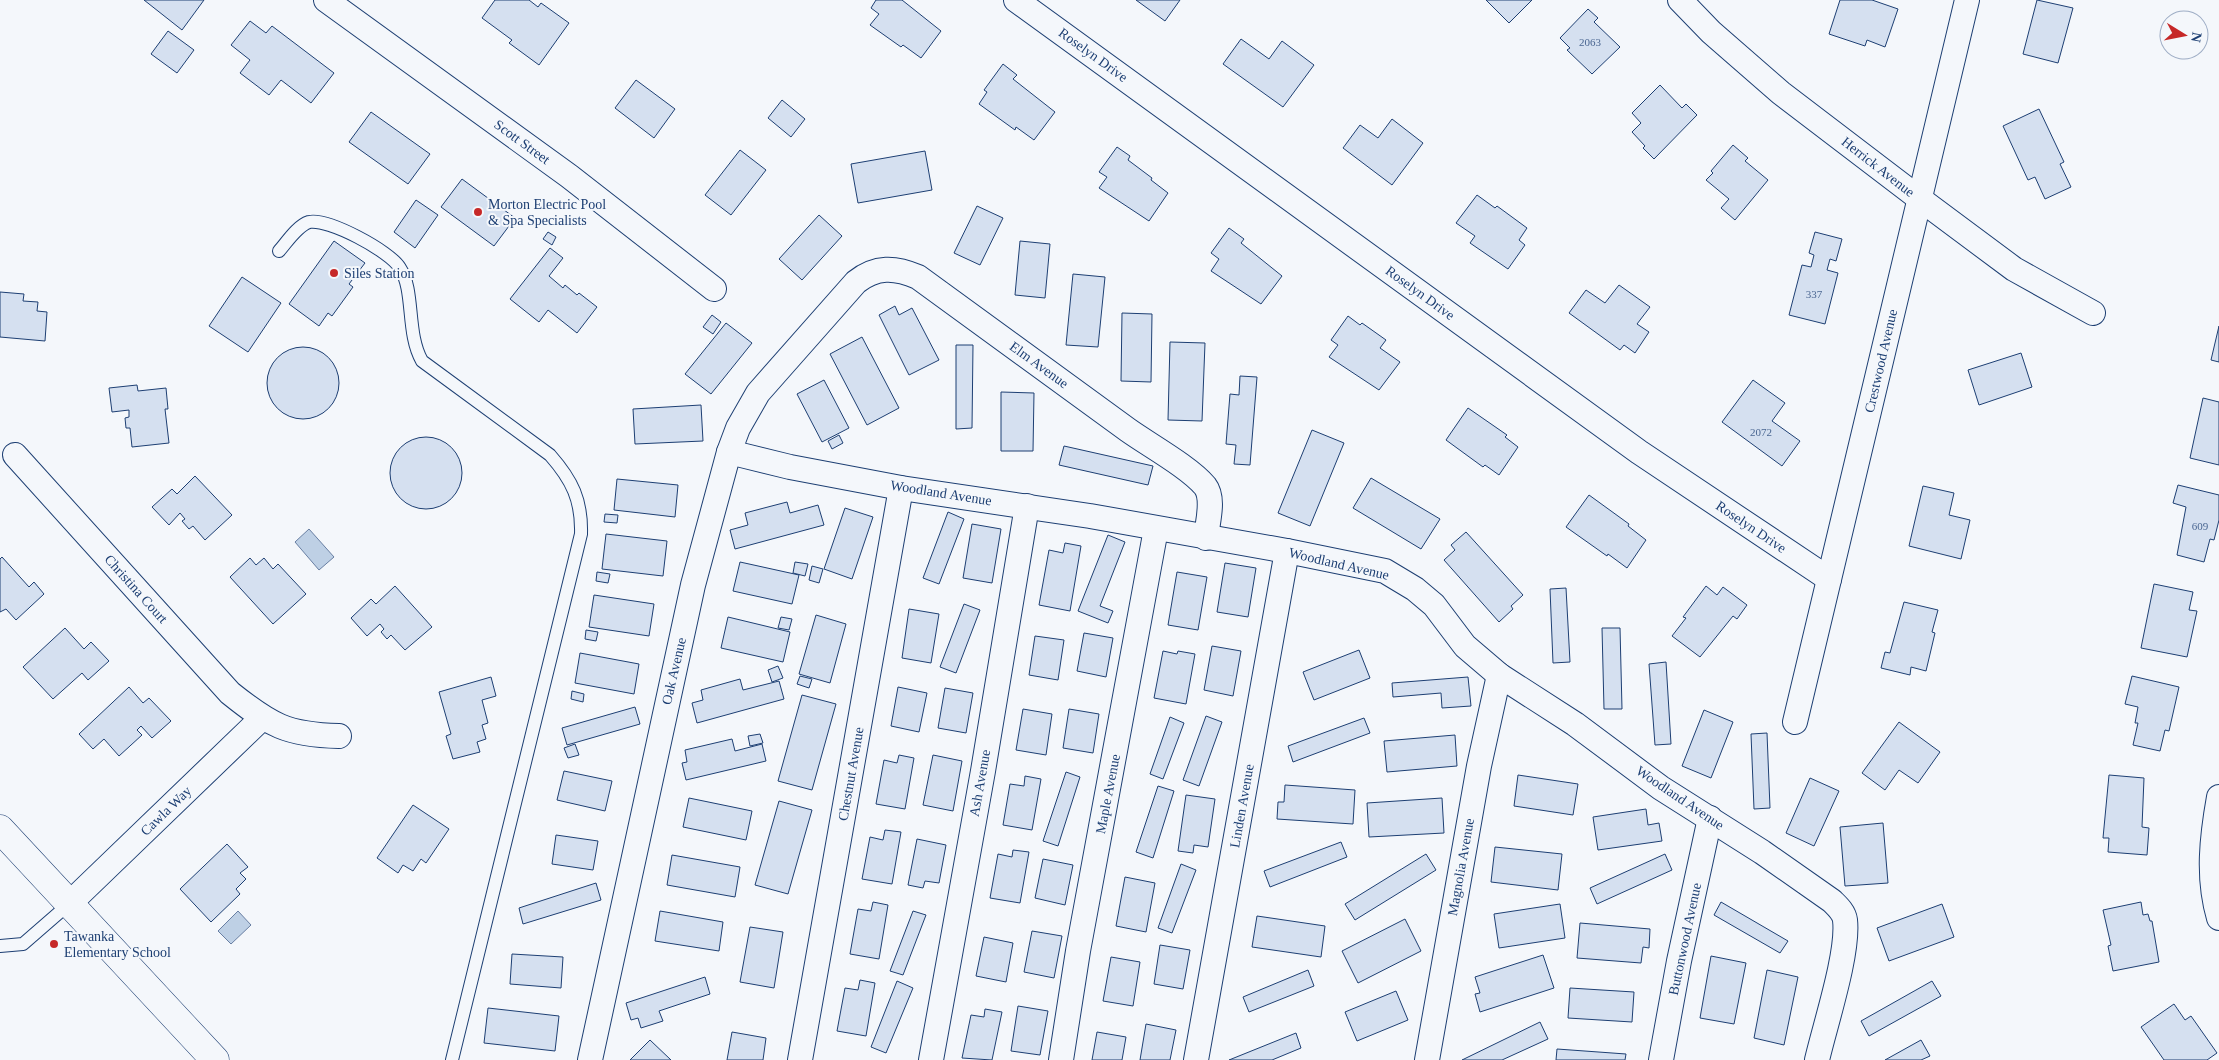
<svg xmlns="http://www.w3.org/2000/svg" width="2219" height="1060" font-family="Georgia,serif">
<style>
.water{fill:#bed0e5;stroke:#687fa3}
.building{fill:#d5e0f0;stroke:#1d3f73}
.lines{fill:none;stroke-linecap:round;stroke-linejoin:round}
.lane-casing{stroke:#1d3f73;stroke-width:14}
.street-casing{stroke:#1d3f73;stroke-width:26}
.secondary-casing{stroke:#1d3f73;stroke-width:29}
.lane{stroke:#f4f7fb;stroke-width:12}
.street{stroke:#f4f7fb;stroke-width:24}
.secondary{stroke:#f4f7fb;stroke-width:28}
.poi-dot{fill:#c62828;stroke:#f4f7fb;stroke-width:2}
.labels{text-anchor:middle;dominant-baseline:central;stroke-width:4;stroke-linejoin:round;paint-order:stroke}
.number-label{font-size:11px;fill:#4b6792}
.street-label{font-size:14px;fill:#1d3f73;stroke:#f4f7fb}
.poi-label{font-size:14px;fill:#1d3f73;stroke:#f4f7fb;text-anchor:start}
</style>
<rect width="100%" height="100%" fill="#f4f7fb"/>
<!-- water -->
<g class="water">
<polygon points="309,529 334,557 319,570 295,542"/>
<polygon points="238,911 251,925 231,944 218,931"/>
</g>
<!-- building -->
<g class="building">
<polygon points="144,0 204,0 182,30"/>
<polygon points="495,0 529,0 538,7 541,3 569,23 539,65 509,43 512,40 482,18"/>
<polygon points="876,0 902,0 941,31 921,58 903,45 901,47 870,25 879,14 871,8"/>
<polygon points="1136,0 1180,0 1165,21"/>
<polygon points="1486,0 1532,0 1509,23"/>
<polygon points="1840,0 1872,0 1898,9 1885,47 1867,40 1865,46 1829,34"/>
<polygon points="2037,0 2073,8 2058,63 2023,54"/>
<polygon points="1588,9 1598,18 1594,22 1620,47 1592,74 1567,50 1570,48 1560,38"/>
<polygon points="250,21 266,33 272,26 334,73 311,103 281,80 269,95 240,73 250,60 231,45"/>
<polygon points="168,31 194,50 177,73 151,54"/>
<polygon points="1241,39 1269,59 1282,41 1314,65 1283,107 1223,64"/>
<polygon points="1003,64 1017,75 1013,79 1055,112 1034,140 1016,127 1015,130 979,104 987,92 984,90"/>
<polygon points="636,80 675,109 654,138 615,108"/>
<polygon points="1660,85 1682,108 1686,104 1697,115 1654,159 1643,148 1645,146 1632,132 1641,123 1632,113"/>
<polygon points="782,100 805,119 791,137 768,118"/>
<polygon points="2039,109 2064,162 2060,164 2071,187 2045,199 2035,177 2028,180 2003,126"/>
<polygon points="371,112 430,154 408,184 349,142"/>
<polygon points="1392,119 1423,143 1392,185 1343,148 1360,125 1378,138"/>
<polygon points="1733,145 1748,158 1745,161 1768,180 1735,220 1721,208 1729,199 1706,180 1713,173 1711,171"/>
<polygon points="1117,147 1130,156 1128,160 1152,178 1151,180 1168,193 1149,221 1099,188 1107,177 1099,172"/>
<polygon points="740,150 766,170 731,215 705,195"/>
<polygon points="925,151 932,190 858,203 851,164"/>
<polygon points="462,179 515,218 494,246 441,207"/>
<polygon points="1477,195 1495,208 1497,206 1527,228 1519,240 1525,245 1508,269 1470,243 1475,236 1456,223"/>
<polygon points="416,200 438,215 415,248 394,232"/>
<polygon points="977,206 1003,218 980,265 954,253"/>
<polygon points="819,215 842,236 802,280 779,259"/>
<polygon points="1229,228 1244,239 1241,243 1282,276 1261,304 1211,271 1219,259 1211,253"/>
<polygon points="548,232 556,237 552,245 543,239"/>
<polygon points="1815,232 1842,239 1836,261 1830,259 1827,270 1838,273 1825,324 1789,315 1802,265 1811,267 1814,255 1809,253"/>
<polygon points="334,241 365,263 349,284 353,287 332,316 328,313 319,326 289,304"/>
<polygon points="1020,241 1050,244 1045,298 1015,295"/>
<polygon points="550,248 563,258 549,276 563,288 565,285 577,295 579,293 597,307 577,333 548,310 539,322 510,299"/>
<polygon points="1073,274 1105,277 1098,347 1066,345"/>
<polygon points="242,277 281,303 248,352 209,326"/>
<polygon points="1619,285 1650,307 1637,324 1649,332 1635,353 1624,345 1620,350 1569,313 1586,290 1605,303"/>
<polygon points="0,292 24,294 23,301 38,302 37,311 47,312 45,341 0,337"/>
<polygon points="895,306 899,315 912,308 939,360 909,375 879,315"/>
<polygon points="1122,313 1152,314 1151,382 1121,381"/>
<polygon points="712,315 721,322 713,334 703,327"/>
<polygon points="1348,316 1360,325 1362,323 1386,340 1380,348 1400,362 1379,390 1329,357 1338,345 1331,340"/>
<polygon points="726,323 752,343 711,394 685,374"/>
<polygon points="2219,326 2219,362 2211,360"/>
<polygon points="862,337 899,408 867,425 830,354"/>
<polygon points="1170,342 1205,343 1202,421 1168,420"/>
<polygon points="956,345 973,345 972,428 956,429"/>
<circle cx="303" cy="383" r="36"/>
<polygon points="2021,353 2032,387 1979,405 1968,370"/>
<polygon points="1240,376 1257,377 1250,465 1234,464 1236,445 1226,444 1230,394 1239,395"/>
<polygon points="824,380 849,428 822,442 797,394"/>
<polygon points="1753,380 1785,403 1772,421 1800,441 1782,466 1722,422"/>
<polygon points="137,385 138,391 166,388 168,409 165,409 169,443 132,447 130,428 126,428 125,418 129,417 129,410 112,412 109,388"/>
<polygon points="1001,392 1034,393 1033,451 1001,451"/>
<polygon points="2203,398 2219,402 2219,465 2190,458"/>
<polygon points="701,405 703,441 635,444 633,409"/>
<polygon points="1468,408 1507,435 1505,437 1518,447 1499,475 1485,465 1483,467 1446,440"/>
<polygon points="1312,430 1344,443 1310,526 1278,513"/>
<polygon points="839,435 843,443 832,449 828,441"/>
<circle cx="426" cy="473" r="36"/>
<polygon points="1064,446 1153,466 1148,485 1059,465"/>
<polygon points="195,476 232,515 205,540 193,526 189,529 182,521 185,519 180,513 169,525 152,507 172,489 177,494"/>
<polygon points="1371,478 1440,519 1421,549 1353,508"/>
<polygon points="617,479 678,485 675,517 614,510"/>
<polygon points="2178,485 2219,495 2219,520 2214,540 2210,539 2204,562 2177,555 2186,507 2173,503"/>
<polygon points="1923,486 1954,493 1949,515 1970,520 1961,559 1909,546"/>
<polygon points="1589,495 1629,524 1628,526 1646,540 1627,568 1608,554 1607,556 1566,527"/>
<polygon points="787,502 790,513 818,505 824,525 735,549 730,530 748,525 745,513"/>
<polygon points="845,508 873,517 852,579 824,569"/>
<polygon points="948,512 964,519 939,584 923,578"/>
<polygon points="605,514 618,515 617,523 604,522"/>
<polygon points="972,524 1001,529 992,583 963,578"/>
<polygon points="1466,532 1523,595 1511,606 1513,609 1499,622 1444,560 1455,550 1451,545"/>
<polygon points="606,534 667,541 663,576 602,569"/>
<polygon points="1108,535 1125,542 1100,606 1113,611 1108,623 1078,611"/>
<polygon points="1065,543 1081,546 1070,611 1039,605 1049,550 1063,553"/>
<polygon points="2,557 29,587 34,582 44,594 16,620 6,609 0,612 0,559"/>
<polygon points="250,558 256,565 264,558 273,569 278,564 306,594 273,624 230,577"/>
<polygon points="740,562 799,575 792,604 733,591"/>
<polygon points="795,562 808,564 805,576 793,573"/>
<polygon points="1225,563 1256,568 1248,617 1217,612"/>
<polygon points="812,566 823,569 819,583 809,580"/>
<polygon points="597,572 610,574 608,583 596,581"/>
<polygon points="1177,572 1207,577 1198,630 1168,625"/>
<polygon points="2154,584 2193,592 2189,610 2197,611 2187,657 2141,648"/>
<polygon points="395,586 432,627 405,650 391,635 387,639 381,632 384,629 380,624 367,636 351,618 371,599 376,604"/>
<polygon points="1706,586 1717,595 1723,587 1747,605 1737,619 1733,616 1700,657 1672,636 1686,618 1683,617"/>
<polygon points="1566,588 1570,662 1553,663 1550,589"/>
<polygon points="594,595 654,604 649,636 589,627"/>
<polygon points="1904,602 1938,610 1932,632 1935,633 1926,671 1911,667 1910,675 1881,668 1885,652 1890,653"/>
<polygon points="964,604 980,610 956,673 940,667"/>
<polygon points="909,609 939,614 931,663 902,658"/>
<polygon points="816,615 846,624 830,683 799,674"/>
<polygon points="728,617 790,632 783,662 721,648"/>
<polygon points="781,617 792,619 789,630 778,628"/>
<polygon points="65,628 84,649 91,642 109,661 88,680 82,673 53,699 23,667"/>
<polygon points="1602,628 1620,628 1622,709 1604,709"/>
<polygon points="586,630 598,632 596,641 585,639"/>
<polygon points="1084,633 1113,638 1106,677 1077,671"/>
<polygon points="1035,636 1064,640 1058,680 1029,675"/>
<polygon points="1212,646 1241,651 1233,696 1204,690"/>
<polygon points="1359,650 1370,678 1314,700 1303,672"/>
<polygon points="1163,651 1177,654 1178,651 1195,654 1186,704 1154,698"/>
<polygon points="580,653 639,664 634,694 575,683"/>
<polygon points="1666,662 1671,744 1655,745 1649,664"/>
<polygon points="778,666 783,678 772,682 768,670"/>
<polygon points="800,676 812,679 809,688 797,684"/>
<polygon points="2132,676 2179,687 2169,731 2165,730 2160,751 2133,745 2138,723 2135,723 2138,707 2125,704"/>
<polygon points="491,677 496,696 482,700 488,723 482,725 486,739 477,742 480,752 453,759 446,736 451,734 439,692"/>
<polygon points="1468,677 1471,706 1442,708 1441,693 1393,697 1392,683"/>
<polygon points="740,679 743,690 779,681 784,699 697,723 692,703 703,700 701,690"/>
<polygon points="129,687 143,703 149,698 171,721 152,738 141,726 137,730 142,735 119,756 104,739 93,749 79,734"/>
<polygon points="898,687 927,693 919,732 891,726"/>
<polygon points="945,688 973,693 966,733 938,728"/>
<polygon points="572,691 584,694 583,702 571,699"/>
<polygon points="802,695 836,704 812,790 778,781"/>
<polygon points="635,707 640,724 567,745 562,728"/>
<polygon points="1023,709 1052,714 1046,755 1016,750"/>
<polygon points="1069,709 1099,714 1093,753 1063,748"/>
<polygon points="1704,710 1733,722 1711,778 1682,766"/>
<polygon points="1206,716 1222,722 1199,786 1183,780"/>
<polygon points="1170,717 1184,723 1163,779 1150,774"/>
<polygon points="1364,718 1370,733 1293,762 1288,746"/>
<polygon points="1899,722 1940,752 1918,783 1899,770 1885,790 1862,773"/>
<polygon points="1767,733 1770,808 1754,809 1751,734"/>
<polygon points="760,734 763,743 750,746 748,736"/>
<polygon points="1455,735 1457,766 1387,772 1384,741"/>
<polygon points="732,739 735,751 762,744 766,761 686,780 682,763 687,762 685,750"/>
<polygon points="575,744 579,755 568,758 564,748"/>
<polygon points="899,755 914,758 905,809 876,804 884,760 897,763"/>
<polygon points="933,755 962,761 953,811 923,805"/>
<polygon points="564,771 612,781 605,811 557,800"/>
<polygon points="1066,772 1080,777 1058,846 1043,841"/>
<polygon points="1518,775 1578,784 1573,815 1514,806"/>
<polygon points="2109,775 2144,778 2142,827 2149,828 2147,855 2108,852 2109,838 2103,838"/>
<polygon points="1025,776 1041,779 1032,830 1003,825 1010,784 1024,786"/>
<polygon points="1810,778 1839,791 1814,846 1786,833"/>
<polygon points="1285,785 1355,790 1353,824 1277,819 1278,802 1284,802"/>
<polygon points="1158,786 1174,791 1153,858 1136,852"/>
<polygon points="1186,795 1215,799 1208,847 1194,845 1193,853 1178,851"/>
<polygon points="689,798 752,811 746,840 683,827"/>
<polygon points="1442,798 1444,833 1369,837 1367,803"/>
<polygon points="779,801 812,810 788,894 755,885"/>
<polygon points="413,805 449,829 426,863 421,859 413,871 403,865 398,873 377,858"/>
<polygon points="1646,809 1648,825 1659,823 1662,841 1598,850 1593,817"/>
<polygon points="1883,823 1888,883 1845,886 1840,827"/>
<polygon points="885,830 901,832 892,884 862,879 870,837 883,840"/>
<polygon points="556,835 598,841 593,870 552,864"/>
<polygon points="917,839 946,845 939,883 925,881 923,888 908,885"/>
<polygon points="1341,842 1347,857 1270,887 1264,871"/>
<polygon points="227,844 248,867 240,873 246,879 236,889 240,894 211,922 180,889"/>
<polygon points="1495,847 1562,854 1558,890 1491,882"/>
<polygon points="1013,850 1029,852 1020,903 990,898 998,854 1012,857"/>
<polygon points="1426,854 1436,870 1355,920 1345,904"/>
<polygon points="1665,854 1672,870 1597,904 1590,888"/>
<polygon points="672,855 740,867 735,897 667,885"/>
<polygon points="1043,859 1073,865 1065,905 1035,898"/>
<polygon points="1181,864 1196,870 1172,933 1158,928"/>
<polygon points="1125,877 1155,883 1146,932 1116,926"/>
<polygon points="596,883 601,900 523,924 519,908"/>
<polygon points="873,902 888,905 879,959 850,954 858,909 871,911"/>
<polygon points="1721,902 1788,941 1780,953 1714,915"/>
<polygon points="2141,902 2143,915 2148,914 2150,921 2152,921 2159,962 2113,971 2108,946 2111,945 2103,910"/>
<polygon points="1560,904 1565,938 1499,948 1494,914"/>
<polygon points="1942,904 1954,937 1889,961 1877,928"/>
<polygon points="660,911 723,922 719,951 655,941"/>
<polygon points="913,911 926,915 903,975 890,971"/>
<polygon points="1257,916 1325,926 1321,957 1252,947"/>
<polygon points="1405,919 1421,951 1358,983 1342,951"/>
<polygon points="1580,923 1650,929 1649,948 1643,947 1641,963 1577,958"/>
<polygon points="750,927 783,932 774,988 740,982"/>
<polygon points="1032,931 1062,936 1054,978 1024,972"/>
<polygon points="984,937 1013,943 1006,982 976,976"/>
<polygon points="1160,945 1190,950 1183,989 1154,984"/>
<polygon points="512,954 563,957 561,988 510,984"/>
<polygon points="1543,955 1554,988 1480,1012 1475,994 1480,993 1475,977"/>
<polygon points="1711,956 1746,963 1734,1024 1700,1018"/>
<polygon points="1111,957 1140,962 1133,1006 1103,1001"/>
<polygon points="1308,970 1314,986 1249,1012 1243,997"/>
<polygon points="1767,970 1798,977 1784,1045 1754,1038"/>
<polygon points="705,977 710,994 659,1011 663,1021 641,1028 638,1018 631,1020 626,1003"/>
<polygon points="860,980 875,983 866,1036 837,1031 845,988 858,990"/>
<polygon points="897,981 913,988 886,1053 871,1047"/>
<polygon points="1932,981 1941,996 1869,1036 1861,1021"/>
<polygon points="1570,988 1634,992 1632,1022 1568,1018"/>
<polygon points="1396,991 1408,1020 1357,1041 1345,1012"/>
<polygon points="2174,1004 2185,1020 2191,1016 2217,1053 2207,1060 2164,1060 2141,1027"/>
<polygon points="1018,1006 1048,1011 1040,1055 1011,1051"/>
<polygon points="488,1008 559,1016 555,1051 484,1043"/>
<polygon points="985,1009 1002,1012 992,1060 962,1058 971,1015 984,1017"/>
<polygon points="1540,1022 1548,1039 1502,1060 1462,1060"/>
<polygon points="1146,1024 1176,1030 1170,1060 1140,1060"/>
<polygon points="732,1032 766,1038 763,1060 727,1060"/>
<polygon points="1097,1032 1126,1037 1122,1060 1092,1060"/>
<polygon points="1296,1033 1301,1048 1272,1060 1229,1060"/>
<polygon points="650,1040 671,1060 630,1060"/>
<polygon points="1921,1040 1930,1056 1921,1060 1885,1060"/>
<polygon points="1557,1049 1626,1054 1625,1060 1556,1060"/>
</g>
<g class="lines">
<defs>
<g id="lane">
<path d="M 279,251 C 287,242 297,226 309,222 C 328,218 390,251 400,268 C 415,291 406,333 422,361 L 550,455 C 572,480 582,500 581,534 L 452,1060"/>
<polyline points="0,946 23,944 69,904"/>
</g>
<g id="street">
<polyline points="326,0 569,176 714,289"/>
<polyline points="1016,0 1639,452 1829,579"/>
<polyline points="1680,0 1711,32 1781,93 1920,199 2014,269 2093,313"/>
<path d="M 729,452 L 790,467 L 901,488 L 1090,516 L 1287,551 L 1385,571 L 1415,589 L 1434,605 L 1465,646 L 1499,675 L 1575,724 L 1661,788 L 1762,852 L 1832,901 C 1837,906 1844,912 1845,920 C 1849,953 1825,1025 1817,1060"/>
<path d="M 15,455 L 230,693 C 270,725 287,735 339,736"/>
<polyline points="1795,722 1967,0"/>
<path d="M 2219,797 C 2212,836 2207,878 2219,918"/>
<polyline points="69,904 262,718"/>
<path d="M 590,1060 L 693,585 L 729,452 L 738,428 L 758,393 L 856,282 C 876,266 895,267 918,277 C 988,328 1058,379 1128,430 C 1149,445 1189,467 1205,486 C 1215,499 1207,523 1206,538"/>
<polyline points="800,1060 901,488"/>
<polyline points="931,1060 983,771 1027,506"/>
<polyline points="1061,1060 1078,951 1156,529"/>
<polyline points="1196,1060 1287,551"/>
<polyline points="1427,1060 1479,766 1499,675"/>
<polyline points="1661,1060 1679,961 1710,818"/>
</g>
<polyline id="secondary" points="0,829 215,1060"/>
</defs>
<!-- lane casing -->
<use href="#lane" class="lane-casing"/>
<!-- street casing -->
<use href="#street" class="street-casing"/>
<!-- secondary casing -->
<use href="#secondary" class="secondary-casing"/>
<!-- lane -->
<use href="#lane" class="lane"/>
<!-- street -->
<use href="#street" class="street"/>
<!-- secondary -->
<use href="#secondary" class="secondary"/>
</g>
<!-- markers -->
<g class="poi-dot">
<circle cx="478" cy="212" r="5"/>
<circle cx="334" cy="273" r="5"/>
<circle cx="54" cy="944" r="5"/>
</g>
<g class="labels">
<!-- number labels -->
<g class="number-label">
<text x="1590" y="42">2063</text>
<text x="1814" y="294">337</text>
<text x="1761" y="432">2072</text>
<text x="2200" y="526">609</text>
</g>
<!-- street labels -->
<g class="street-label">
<text transform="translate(1093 55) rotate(36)">Roselyn Drive</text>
<text transform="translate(522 142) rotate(36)">Scott Street</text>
<text transform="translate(1878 167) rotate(38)">Herrick Avenue</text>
<text transform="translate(1420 293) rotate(36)">Roselyn Drive</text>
<text transform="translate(1881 361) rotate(-77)">Crestwood Avenue</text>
<text transform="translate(1039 365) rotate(36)">Elm Avenue</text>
<text transform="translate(941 493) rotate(9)">Woodland Avenue</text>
<text transform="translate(1751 527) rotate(34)">Roselyn Drive</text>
<text transform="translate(1339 564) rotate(13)">Woodland Avenue</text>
<text transform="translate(136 589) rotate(48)">Christina Court</text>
<text transform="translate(674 671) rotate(-77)">Oak Avenue</text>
<text transform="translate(851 774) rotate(-80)">Chestnut Avenue</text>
<text transform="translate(980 783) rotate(-80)">Ash Avenue</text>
<text transform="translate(1108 794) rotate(-79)">Maple Avenue</text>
<text transform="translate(1680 798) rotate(34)">Woodland Avenue</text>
<text transform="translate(1242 806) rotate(-80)">Linden Avenue</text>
<text transform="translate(166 811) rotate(-44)">Cawla Way</text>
<text transform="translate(1461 867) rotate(-80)">Magnolia Avenue</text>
<text transform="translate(1685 939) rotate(-78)">Buttonwood Avenue</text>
</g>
<!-- poi labels -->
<g class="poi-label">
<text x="488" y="204">Morton Electric Pool<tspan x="488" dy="16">&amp; Spa Specialists</tspan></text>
<text x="344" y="273">Siles Station</text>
<text x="64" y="936">Tawanka<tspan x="64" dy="16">Elementary School</tspan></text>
</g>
</g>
<!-- north arrow -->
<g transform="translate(2184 35) rotate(100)"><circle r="24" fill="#f4f7fb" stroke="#9eadc5"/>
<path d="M0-4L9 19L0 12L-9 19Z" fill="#c62828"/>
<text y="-8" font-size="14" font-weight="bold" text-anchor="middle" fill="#1d3f73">N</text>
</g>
</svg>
